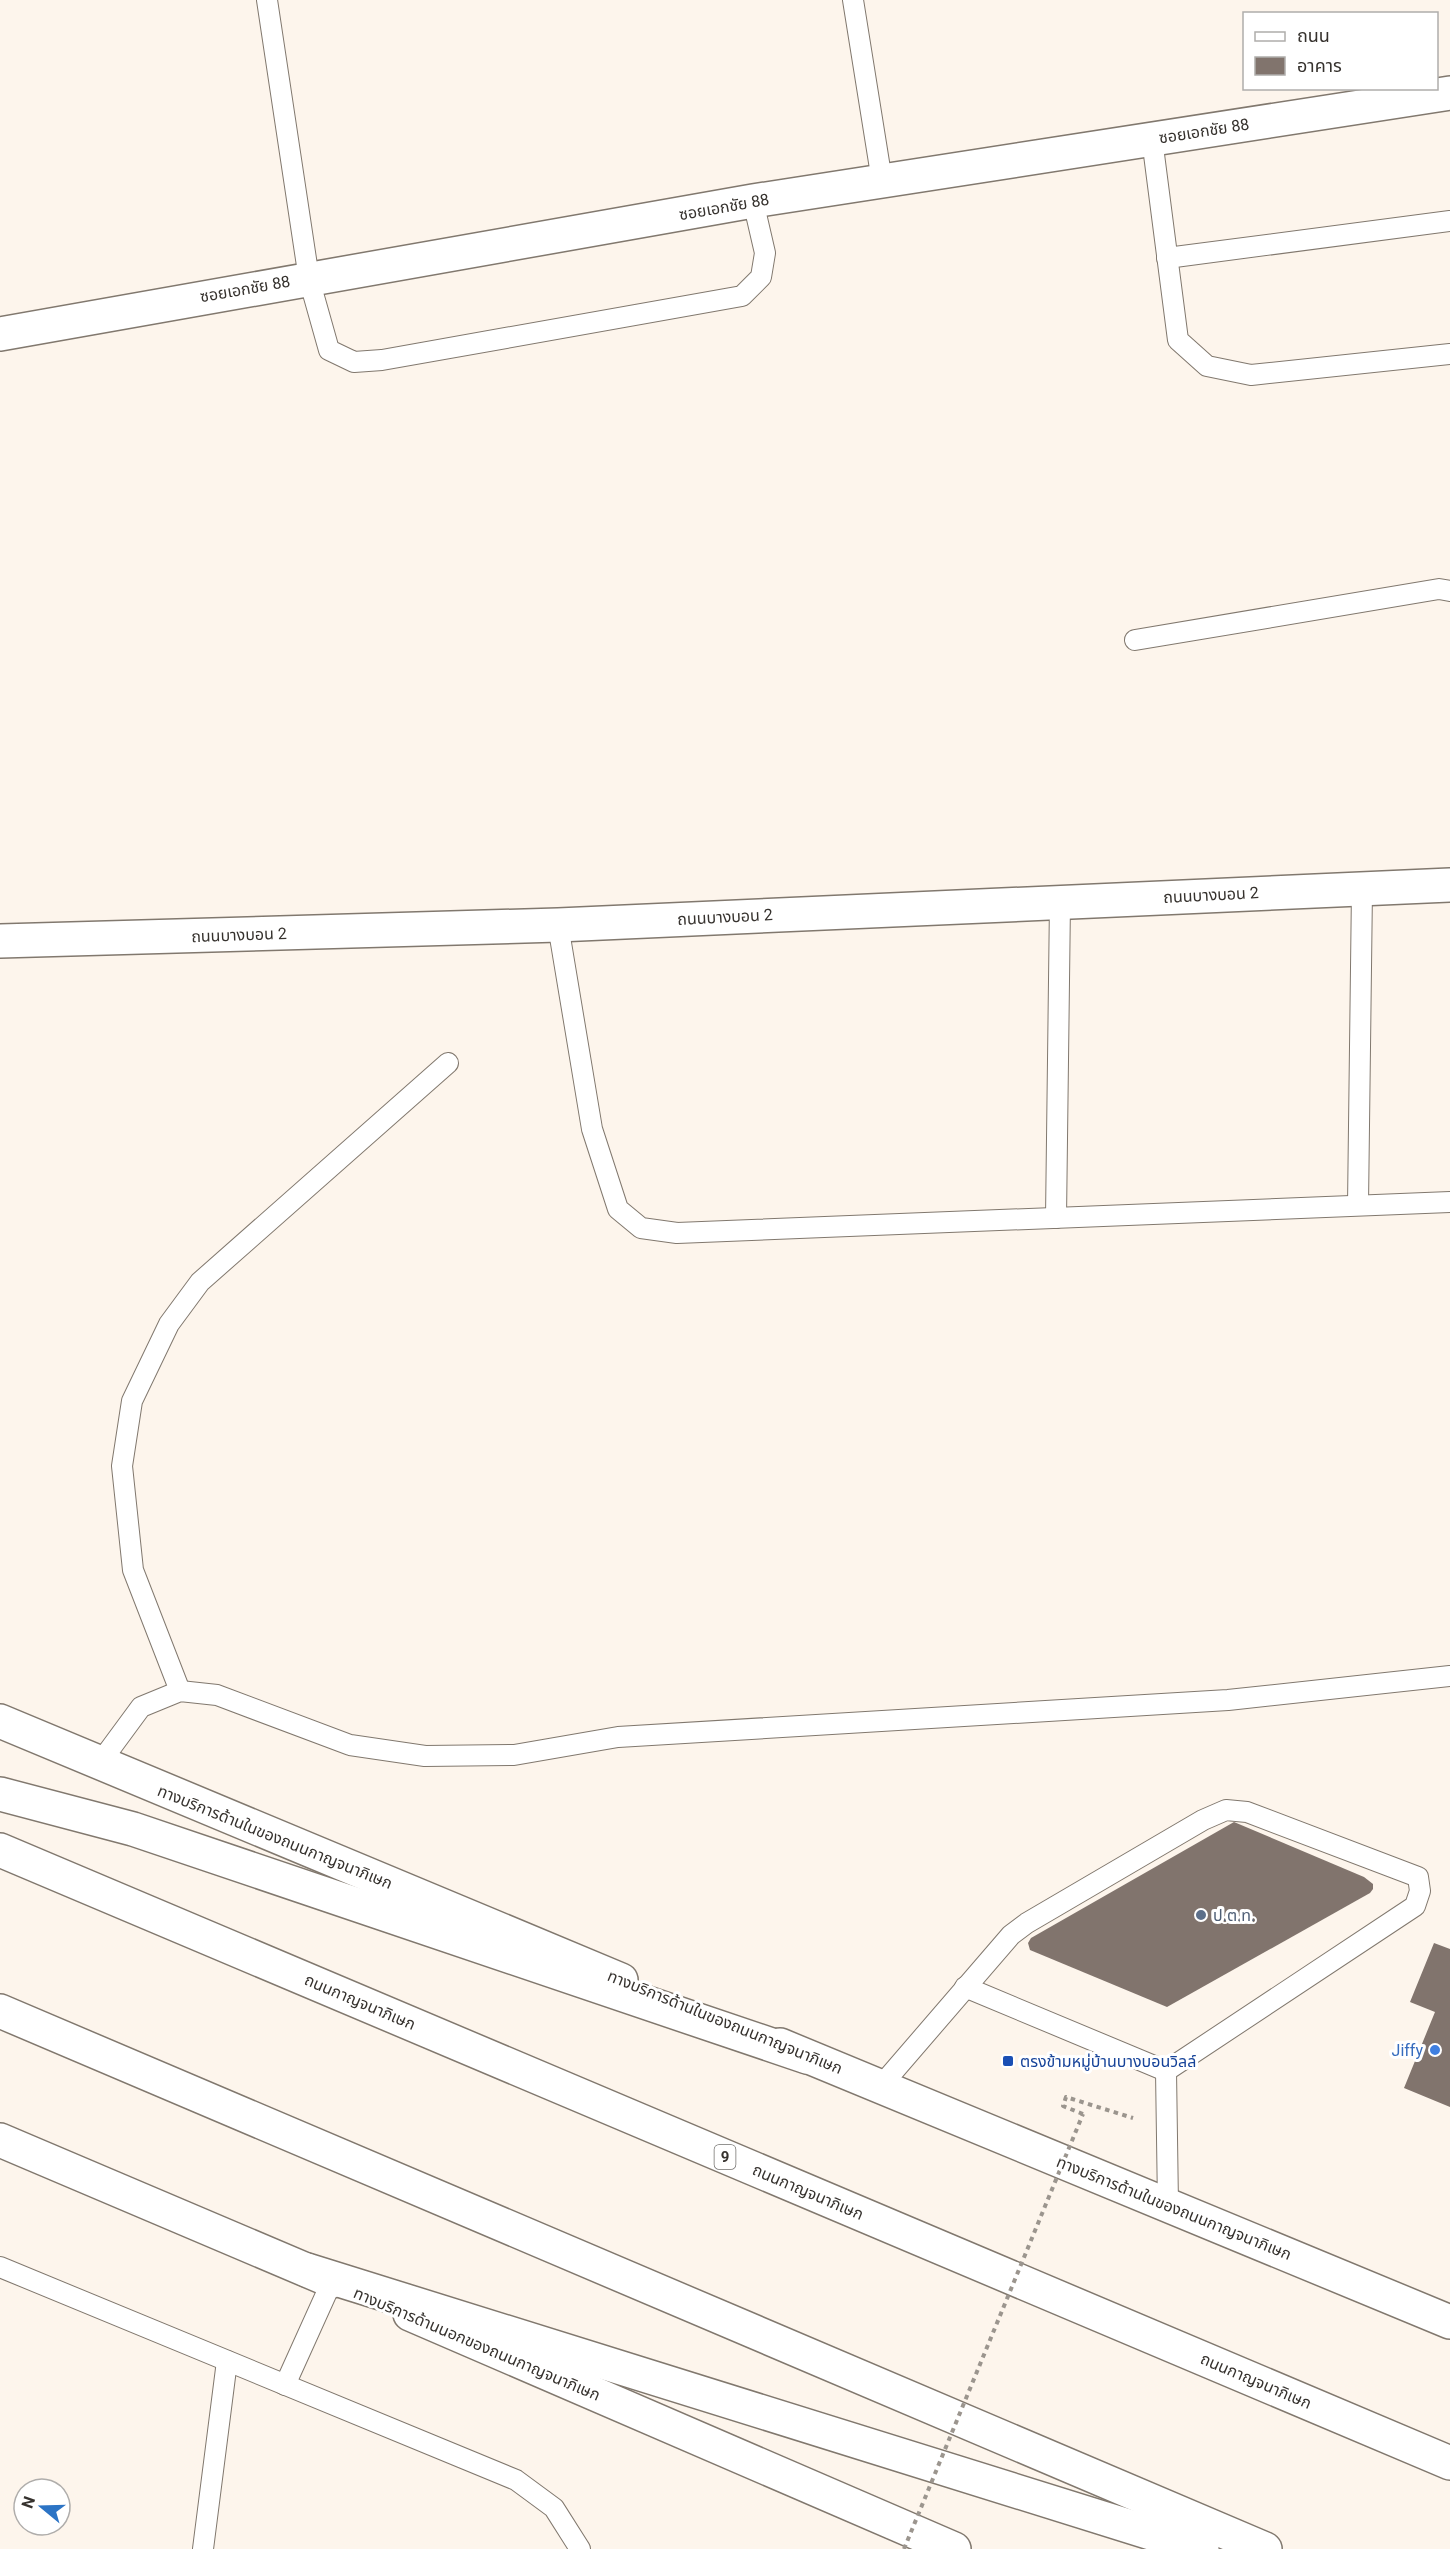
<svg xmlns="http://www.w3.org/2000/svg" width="1450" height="2549" font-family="Roboto,'Noto Sans Thai',sans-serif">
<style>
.building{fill:#81746d}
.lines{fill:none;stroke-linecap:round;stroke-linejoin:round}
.lane-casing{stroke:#81786e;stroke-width:22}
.street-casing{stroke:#81786e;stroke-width:36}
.secondary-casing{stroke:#81786e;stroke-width:36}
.highway-casing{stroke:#81786e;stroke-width:36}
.path{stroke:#9b958e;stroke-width:4;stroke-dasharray:4.5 4.5;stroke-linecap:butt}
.lane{stroke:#fff;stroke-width:20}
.street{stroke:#fff;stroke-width:33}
.secondary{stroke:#fff;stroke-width:33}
.highway{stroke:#fff;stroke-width:33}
.path-bridge{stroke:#9b958e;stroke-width:4;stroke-dasharray:4.5 4.5;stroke-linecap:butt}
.service-dot{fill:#5c6f8a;stroke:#fff;stroke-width:2}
.shop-dot{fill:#3f7fe0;stroke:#fff;stroke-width:2}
.transit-dot{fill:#1a4fb4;stroke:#fff;stroke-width:2}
.labels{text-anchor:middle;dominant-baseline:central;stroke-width:6;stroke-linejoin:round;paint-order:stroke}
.shield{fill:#fff;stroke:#72706d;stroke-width:1.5}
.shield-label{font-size:15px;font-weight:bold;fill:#36322e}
.street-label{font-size:16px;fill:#36322e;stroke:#fff}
.service-label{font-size:16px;fill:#4e5e75;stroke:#fff;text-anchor:start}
.shop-label{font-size:16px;fill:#366cbe;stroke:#fff;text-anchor:end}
.transit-label{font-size:16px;fill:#164399;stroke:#fff;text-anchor:start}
</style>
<rect width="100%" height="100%" fill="#fdf5ec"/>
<!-- building -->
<g class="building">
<polygon points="1234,1822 1364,1877 1373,1884 1373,1889 1370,1893 1167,2007 1030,1950 1028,1943 1031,1938"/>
<polygon points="1434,1943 1450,1949 1450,2107 1404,2088 1435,2012 1410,2002"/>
</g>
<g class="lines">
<defs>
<g id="lane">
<polyline points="267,0 309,279 329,350 354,362 382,360 742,296 761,277 765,253 753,201"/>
<polyline points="853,0 882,181"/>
<polyline points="1152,139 1178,340 1207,366 1251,375 1450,354"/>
<polyline points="1167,258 1450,221"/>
<polyline points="1135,640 1439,589 1450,591"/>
<polyline points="558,925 592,1129 618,1209 641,1228 677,1233 1450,1202"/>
<polyline points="1358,1205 1362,889"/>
<polyline points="1056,1218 1060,902"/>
<polyline points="180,1691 133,1570 122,1466 132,1401 169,1324 200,1282 448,1063"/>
<polyline points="99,1764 141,1707 180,1691 217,1695 350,1745 425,1756 514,1755 618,1737 1228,1700 1450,1676"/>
<polyline points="965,1987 1166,2071"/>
<polyline points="880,2087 1011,1935 1027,1923 1203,1820 1226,1810 1247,1812 1418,1877 1420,1891 1415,1906 1166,2071 1168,2205"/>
<polyline points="0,2267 516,2480 554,2508 580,2549"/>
<polyline points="285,2385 332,2281"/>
<polyline points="203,2549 227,2361"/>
</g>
<g id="street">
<polyline points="0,334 753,201 1450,93"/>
<polyline points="0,941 558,925 1450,885"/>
</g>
<g id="secondary">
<polyline points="0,1721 621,1980"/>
<polyline points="780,2045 1450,2322"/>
<polyline points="0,2140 332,2281"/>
<polyline points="410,2314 954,2549"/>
</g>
<g id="highway">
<polyline points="0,1794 133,1829 807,2057"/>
<polyline points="0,1850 1450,2463"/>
<polyline points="0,2011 1265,2549"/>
<polyline points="307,2270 1202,2549"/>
</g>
</defs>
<!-- lane casing -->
<use href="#lane" class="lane-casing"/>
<!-- street casing -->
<use href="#street" class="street-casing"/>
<!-- secondary casing -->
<use href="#secondary" class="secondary-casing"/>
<!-- highway casing -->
<use href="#highway" class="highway-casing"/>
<!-- path -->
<polyline class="path" points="1083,2114 1063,2106 1066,2097 1133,2118"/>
<!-- lane -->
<use href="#lane" class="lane"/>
<!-- street -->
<use href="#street" class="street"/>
<!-- secondary -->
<use href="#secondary" class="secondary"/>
<!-- highway -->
<use href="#highway" class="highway"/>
<!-- path-bridge -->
<polyline class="path-bridge" points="904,2549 1083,2114"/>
</g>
<!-- markers -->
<circle class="service-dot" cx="1201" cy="1915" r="6"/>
<circle class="shop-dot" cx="1435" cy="2050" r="6"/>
<rect class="transit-dot" x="1002" y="2055" width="12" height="12" rx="3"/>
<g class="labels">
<!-- shield labels -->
<rect class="shield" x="714.5" y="2145" width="21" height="24" rx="4.5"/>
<g class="shield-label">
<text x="725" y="2157">9</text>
</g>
<!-- street labels -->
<g class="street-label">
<text transform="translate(1204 131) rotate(-9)">ซอยเอกชัย 88</text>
<text transform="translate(724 207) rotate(-10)">ซอยเอกชัย 88</text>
<text transform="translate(245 289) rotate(-10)">ซอยเอกชัย 88</text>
<text transform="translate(1211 895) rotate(-3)">ถนนบางบอน 2</text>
<text transform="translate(725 917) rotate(-3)">ถนนบางบอน 2</text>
<text transform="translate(239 935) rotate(-2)">ถนนบางบอน 2</text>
<text transform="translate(275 1837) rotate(22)">ทางบริการด้านในของถนนกาญจนาภิเษก</text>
<text transform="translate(360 2002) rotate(23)">ถนนกาญจนาภิเษก</text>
<text transform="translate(725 2022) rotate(22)">ทางบริการด้านในของถนนกาญจนาภิเษก</text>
<text transform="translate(808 2192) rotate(23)">ถนนกาญจนาภิเษก</text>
<text transform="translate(1174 2208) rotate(22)">ทางบริการด้านในของถนนกาญจนาภิเษก</text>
<text transform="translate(477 2344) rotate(23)">ทางบริการด้านนอกของถนนกาญจนาภิเษก</text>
<text transform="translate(1256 2381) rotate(23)">ถนนกาญจนาภิเษก</text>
</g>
<!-- service labels -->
<g class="service-label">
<text x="1213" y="1915">ป.ต.ท.</text>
</g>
<!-- shop labels -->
<g class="shop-label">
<text x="1423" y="2050">Jiffy</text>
</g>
<!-- transit labels -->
<g class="transit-label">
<text x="1020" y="2061">ตรงข้ามหมู่บ้านบางบอนวิลล์</text>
</g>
</g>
<!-- legend -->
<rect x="1243" y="12" width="195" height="78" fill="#ffffff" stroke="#afadab" stroke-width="1.5"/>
<rect x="1255" y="32" width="30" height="9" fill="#ffffff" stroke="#afadab" stroke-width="1.5"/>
<text x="1297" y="42" font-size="18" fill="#36322e">ถนน</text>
<rect x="1255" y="57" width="30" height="18" fill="#81746d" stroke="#afadab" stroke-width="1.5"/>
<text x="1297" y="72" font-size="18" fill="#36322e">อาคาร</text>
<!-- north arrow -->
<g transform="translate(42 2507) rotate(289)"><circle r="28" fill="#ffffff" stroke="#afadab" stroke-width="1.5"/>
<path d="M0-4.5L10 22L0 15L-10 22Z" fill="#2c74c5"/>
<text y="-9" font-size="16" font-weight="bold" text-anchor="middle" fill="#36322e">N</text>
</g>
</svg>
